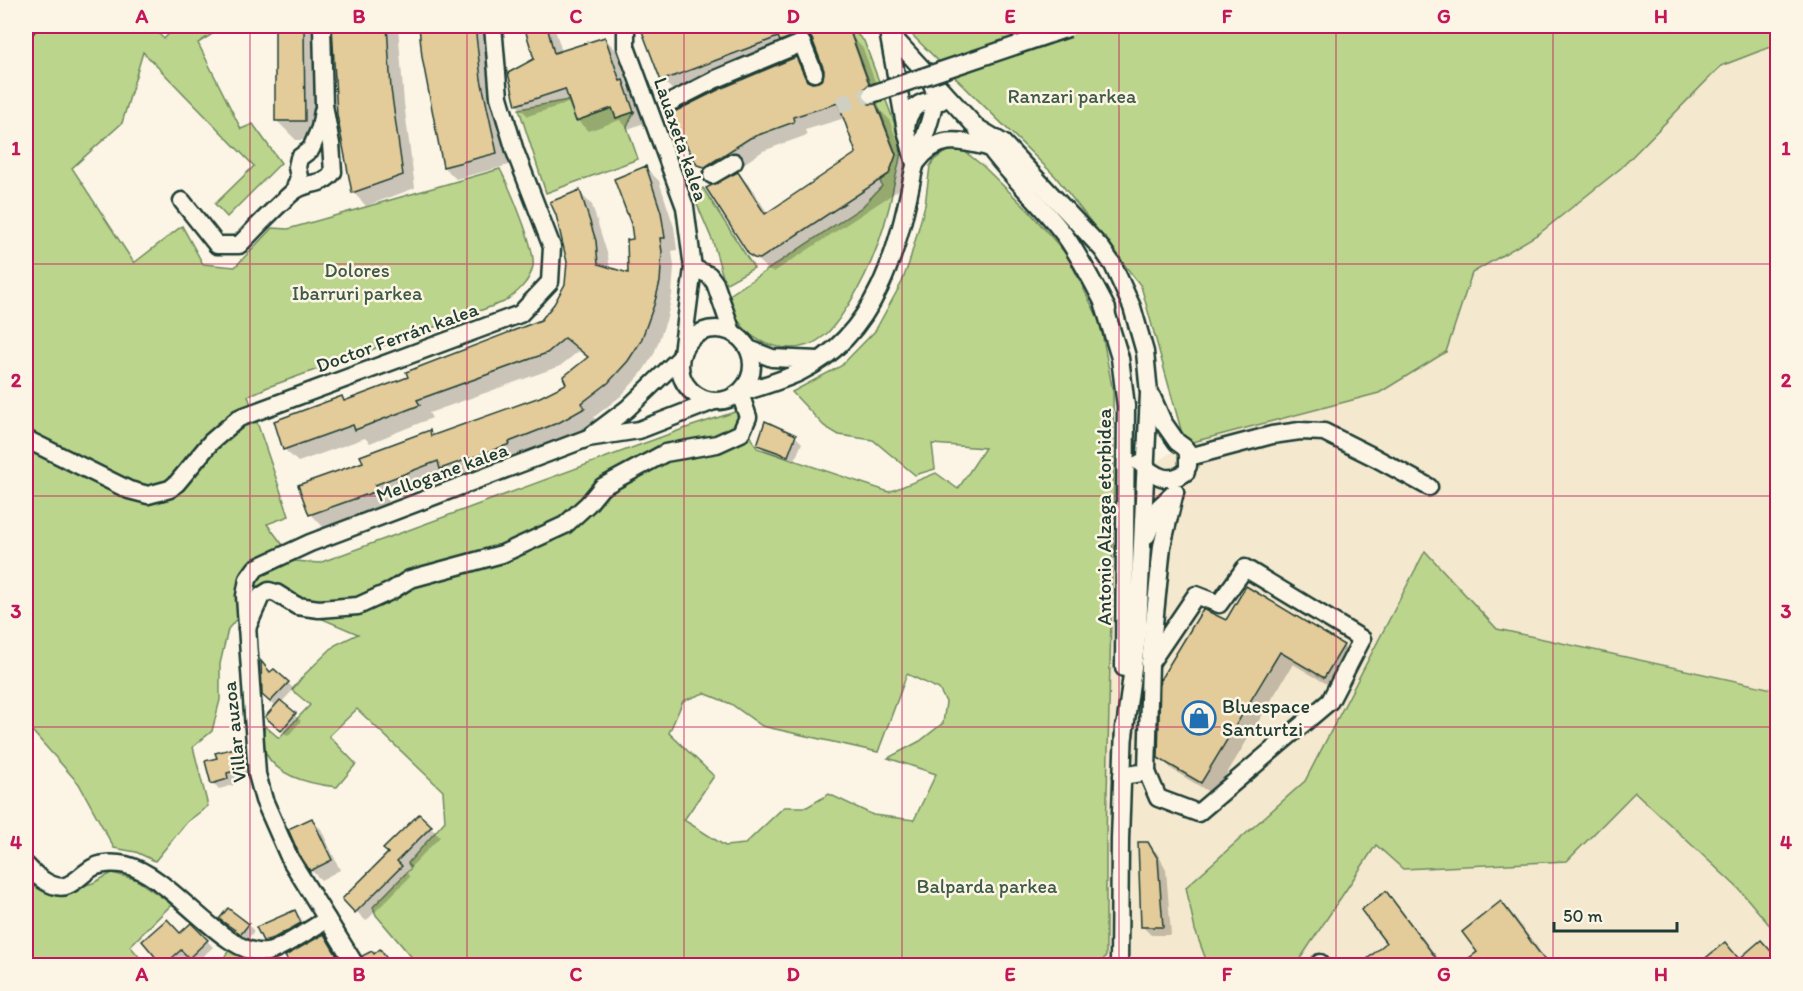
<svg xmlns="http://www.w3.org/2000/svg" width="1803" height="991" font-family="Itim,sans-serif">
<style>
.built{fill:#f4e8ce}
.green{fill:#bcd58c;stroke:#6e8960;stroke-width:1.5;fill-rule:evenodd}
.shadow{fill:#0003}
.building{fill:#e3cb9a;stroke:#1f3d34;stroke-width:1.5}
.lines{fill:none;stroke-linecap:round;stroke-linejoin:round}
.minor-tunnel{stroke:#d0d0c2;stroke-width:16;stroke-dasharray:16 8;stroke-linecap:butt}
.minor-casing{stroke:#1f3d34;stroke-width:21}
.minor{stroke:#fcf5e5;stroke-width:16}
.minor-bridge-casing{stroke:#1f3d34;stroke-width:21;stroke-linecap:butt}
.minor-bridge{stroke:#fcf5e5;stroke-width:16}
.grid{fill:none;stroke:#c2185b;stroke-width:1.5;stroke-opacity:0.55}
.labels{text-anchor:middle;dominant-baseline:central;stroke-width:5;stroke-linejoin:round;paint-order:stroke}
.park-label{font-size:20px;fill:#3e5b46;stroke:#fcf5e5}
.street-label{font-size:20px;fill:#1f3d34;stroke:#fcf5e5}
.poi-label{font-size:20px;fill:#1f3d34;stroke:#fcf5e5;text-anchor:start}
.neatline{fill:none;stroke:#c2185b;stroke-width:2}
.grid-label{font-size:20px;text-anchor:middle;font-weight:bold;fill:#c2185b}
</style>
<rect width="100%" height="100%" fill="#fcf5e5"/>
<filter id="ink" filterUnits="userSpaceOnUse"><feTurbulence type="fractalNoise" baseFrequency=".0167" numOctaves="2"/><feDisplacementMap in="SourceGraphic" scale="12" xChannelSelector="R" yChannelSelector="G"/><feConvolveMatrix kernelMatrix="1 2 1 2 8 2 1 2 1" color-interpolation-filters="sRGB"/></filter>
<g filter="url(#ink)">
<!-- built -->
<g class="built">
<polygon points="1777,44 1777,690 1497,629 1424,551 1305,781 1187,887 1195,930 1208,965 1099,966 1106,956 1106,838 1114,488 1185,444 1379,393 1446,352 1472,273 1540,233 1621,168 1721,66"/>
<polygon points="1635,791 1739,889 1777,934 1777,965 1296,966 1376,845 1566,861"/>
</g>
<!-- green -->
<g class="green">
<path d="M 26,26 L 151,26 L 164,39 L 176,26 L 225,26 L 198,43 L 241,129 L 253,124 L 281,163 L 227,217 L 215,204 L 254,166 L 143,52 L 122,123 L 72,168 L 134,263 L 182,226 L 203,264 L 235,267 L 272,228 L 288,229 L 500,169 C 509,186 536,249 533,266 C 530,282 517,293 504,302 L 268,387 L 248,396 L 289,516 L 267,524 L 295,561 L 319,563 L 683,429 L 738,411 L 757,448 L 889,492 L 936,473 L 958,489 L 985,448 L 932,444 L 935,469 L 915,475 L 873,440 L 839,435 L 824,426 L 792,392 L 841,366 L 875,331 L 902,282 L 909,263 L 925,205 L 930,166 L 934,160 L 950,149 L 964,151 L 983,166 L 1029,211 L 1067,255 L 1100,322 L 1113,392 L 1114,488 L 1106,838 L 1106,956 L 1099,965 L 409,965 L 414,960 L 376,915 L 373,907 L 411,868 L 408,863 L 445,821 L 443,791 L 357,709 L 329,736 L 356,764 L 337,787 C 309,784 270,776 263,745 C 262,739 264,731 265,726 L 279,738 L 310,705 L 292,690 L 304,675 L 335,645 L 358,634 L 259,592 L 228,629 L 220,664 L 220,700 L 212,731 L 193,747 L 208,806 L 187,822 L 155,861 L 136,852 L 114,848 L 79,784 L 26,724 ZM 907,674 L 939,689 L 946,702 L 943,723 L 920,741 L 888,758 L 936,774 L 914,820 L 873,815 L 829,794 L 807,807 L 784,807 L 745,844 L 725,846 L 684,820 L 714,776 L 669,733 L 683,701 L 704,693 L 731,704 L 762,726 L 878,752 Z"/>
<path d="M 835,26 L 848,26 L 864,41 L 897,130 C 904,152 899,162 894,184 C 886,228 873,266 849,304 C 842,315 834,328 824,336 C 807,350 786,350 767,344 C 745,336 734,318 728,296 L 862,207 L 882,186 L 880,181 L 889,174 L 896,154 L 851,33 L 839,37 Z"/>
<polygon points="903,26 1777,26 1778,44 1721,66 1621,168 1540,233 1472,273 1446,352 1379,393 1185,444 1141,286 1055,176"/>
<polygon points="568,100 576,121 612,108 616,118 634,112 627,127 638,159 546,193 519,109"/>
<polygon points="703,188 754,268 725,284 713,242 693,195"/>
<polygon points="1425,551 1497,629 1777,690 1777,934 1739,889 1635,792 1567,861 1403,869 1376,845 1296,965 1208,965 1195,930 1186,887 1305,781"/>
<polygon points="112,873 135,879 172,904 130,946 146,965 26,965 26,876 57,893 93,883"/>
<polygon points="232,946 259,959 253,965 218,966"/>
</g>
<!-- shadow -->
<g class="shadow">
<polygon points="276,26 323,26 324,140 296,140 277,121"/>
<polygon points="333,26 398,26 404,103 415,188 366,206 353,192 338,115"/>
<polygon points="421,26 486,26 492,92 509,165 456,179 444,167 423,57"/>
<polygon points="526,26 554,26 562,52 604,38 616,50 629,88 634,94 644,123 628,129 620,120 588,131 577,120 571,102 528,116 517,105 535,60"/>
<polygon points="642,26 834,26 839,38 850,35 863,48 881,98 875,105 889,119 908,169 902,188 774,272 769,271 751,254 738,174 751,187 768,214 858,153 845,118 805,130 807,135 763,151 719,180 711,178 698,164 796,59 809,72 815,84 824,80 825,69 816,45 676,93 662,80"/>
<polygon points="646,168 659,181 674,227 677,250 672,251 674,266 672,295 667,318 654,354 641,374 621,396 594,417 597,422 573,435 455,481 449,475 387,498 389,504 324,528 311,514 364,463 429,432 434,437 540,399 568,385 589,359 579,351 560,366 429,413 432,418 370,443 365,438 298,462 284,449 342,398 346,402 410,378 542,321 556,305 566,285 579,192 592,205 608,256 610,269 630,275"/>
<polygon points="795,436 802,443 794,462 765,451 759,445"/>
<polygon points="1226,622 1343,646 1356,659 1337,690 1293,664 1214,795 1173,770 1159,757"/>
<polygon points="270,674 288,683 294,689 281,703 301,721 288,736 273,723 276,706 264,695"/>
<polygon points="242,748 249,754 252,774 232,779 234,785 219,789 213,783"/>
<polygon points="419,816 440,837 406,872 410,877 366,921 344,899 390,853"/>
<polygon points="311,820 321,829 340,870 321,880 311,870"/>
<polygon points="1148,844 1157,853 1166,869 1171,935 1151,935 1142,926"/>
<polygon points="1385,893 1398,906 1444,966 1361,966 1388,943"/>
<polygon points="1501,903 1514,916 1551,966 1461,966 1479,952"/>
<polygon points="295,912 301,918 306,930 270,947 264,940"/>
<polygon points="221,919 248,925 254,931 248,939"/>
<polygon points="191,925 213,947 196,963 188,955 177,966 166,966 144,941 180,935"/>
<polygon points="323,935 332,944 345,966 293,966"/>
<polygon points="1563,959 1570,966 1555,966"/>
</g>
<!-- building -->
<g class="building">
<polygon points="275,26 304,26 305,121 275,121"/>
<polygon points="332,26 387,26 391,89 403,175 352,193 337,115"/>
<polygon points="419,26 475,26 481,79 497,153 443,167 422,57"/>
<polygon points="524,26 547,26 554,53 605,37 620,81 623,80 634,112 616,118 612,108 576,121 565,89 516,105 508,73 534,59"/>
<polygon points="640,26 848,26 869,84 862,91 862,98 869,104 876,104 896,155 889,174 760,259 754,258 749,255 706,188 738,172 765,214 856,153 838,103 793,117 794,122 750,138 705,167 697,165 669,113 676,111 720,89 796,57 807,81 812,83 818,82 823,79 824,70 812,39 808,34 803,33 780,41 778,37 661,81"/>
<polygon points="646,166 661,212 665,238 660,238 662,252 660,282 654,305 641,341 628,361 608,383 582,403 585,408 560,422 509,442 510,444 440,469 438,461 375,485 377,491 309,515 298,485 363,462 360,456 430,430 431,436 540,397 566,384 563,377 588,357 565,338 547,353 417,400 420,405 355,430 353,425 283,450 274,421 342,396 344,401 408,377 406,372 541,320 554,304 565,284 567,262 556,215 550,202 580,190 596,241 598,264 628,273 627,240 633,239 631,224 614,179"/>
<polygon points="765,421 796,435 788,456 757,445"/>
<polygon points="1246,586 1344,645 1324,678 1280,652 1201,783 1158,758 1160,680 1203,609 1226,620"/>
<polygon points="261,661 270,672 274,669 289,682 270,702 262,695"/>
<polygon points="280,700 296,713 281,731 265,717"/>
<polygon points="243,746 246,768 227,773 228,779 211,784 205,761 217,758 215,753"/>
<polygon points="419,814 432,826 397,861 402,866 355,913 342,899 388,853 383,849"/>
<polygon points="312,818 332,860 310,871 299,854 288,829"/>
<polygon points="1138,842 1148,842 1158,859 1163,927 1141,927"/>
<polygon points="1386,891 1442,966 1359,966 1386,943 1361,910"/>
<polygon points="1501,901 1549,966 1458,966 1477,952 1462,932"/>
<polygon points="228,908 249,924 241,934 219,919"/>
<polygon points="295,910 301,923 274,938 263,941 256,927"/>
<polygon points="167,919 180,933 191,923 208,940 189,958 181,950 163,966 142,941"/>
<polygon points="324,934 343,966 291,966 285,956"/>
<polygon points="1761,940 1778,959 1778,966 1696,966 1725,942 1739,959"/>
<polygon points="380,949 392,966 366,966 362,956 372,951 374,954"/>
</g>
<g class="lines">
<!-- minor-tunnel -->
<polyline class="minor-tunnel" points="838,105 872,94"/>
<defs>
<g id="minor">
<polyline points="626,26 626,47 685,207 693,268 682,353"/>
<polyline points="883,26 976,127 1003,143 1102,249 1113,265 1132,307 1145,352 1149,393 1138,629 1124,736"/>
<polyline points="26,27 27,26"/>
<polyline points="888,31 906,130 915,164"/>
<polyline points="671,102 716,79 802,43 814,73"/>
<path d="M 977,129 C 1002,170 1038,199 1066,237 C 1082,260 1094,285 1107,309"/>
<path d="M 906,130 C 907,109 920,98 941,101"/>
<path d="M 917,162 C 938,134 958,140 988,147"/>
<polyline points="712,175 734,162"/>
<polyline points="294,191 299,177 297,167 299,158 311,149 320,128 323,111"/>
<path d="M 182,201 L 217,245 L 239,245 C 257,227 274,208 293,192 C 307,180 321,188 333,172 L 331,144 L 324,105 L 322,26"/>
<polyline points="693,268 709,275 715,283 732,332"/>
<polyline points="1103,302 1120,358 1126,406 1124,668"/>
<circle cx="716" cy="365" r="36"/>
<polyline points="749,349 772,358 818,360"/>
<polyline points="1152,397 1163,422 1177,442 1184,447 1188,452 1188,466"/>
<polyline points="591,436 627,409 680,358"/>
<polyline points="26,439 129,490 148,495 170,489 177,483 211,442 239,418 520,314 550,282 552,247 515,151 499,97 493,26"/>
<polyline points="1189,457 1272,435 1300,431 1324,432 1374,457 1429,487"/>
<path d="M 1140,463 C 1155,476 1168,485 1186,472"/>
<polyline points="1147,535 1159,507 1175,492"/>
<path d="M 247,628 L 261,596 L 269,591 L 276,593 L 297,606 L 319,609 L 358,606 L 391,591 L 410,579 L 502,554 L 565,525 L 588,504 L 602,487 L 665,453 L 717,444 L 741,433 L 748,417 L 740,393 C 760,387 781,381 800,372 C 876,335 898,250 913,174 C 917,153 938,108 934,90 C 933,85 930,83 930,77"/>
<polyline points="1147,772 1158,798 1198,813 1330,701 1362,639 1245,568 1219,604 1196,595 1150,663"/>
<polyline points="1122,776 1147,772 1150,663 1162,546 1175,492"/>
<path d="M 26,865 C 35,875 54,892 68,885 C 78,881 85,871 94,867 C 103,863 116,863 126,865 C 173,876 224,958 267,952 C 277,951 316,926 327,919"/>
<polyline points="356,966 290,859 264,800 257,774 245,596 248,579 256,568 310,543 588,438 639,430 714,401"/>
<polyline points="1119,966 1120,839 1124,727"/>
<polyline points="1317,966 1320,963"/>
</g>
</defs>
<!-- minor casing -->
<use href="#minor" class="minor-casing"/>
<!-- minor -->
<use href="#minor" class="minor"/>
<defs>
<polyline id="minor-bridge" points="872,94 1068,28"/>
</defs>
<!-- minor-bridge casing -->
<use href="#minor-bridge" class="minor-bridge-casing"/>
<!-- minor-bridge -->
<use href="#minor-bridge" class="minor-bridge"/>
</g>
</g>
<!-- grid -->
<path class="grid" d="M 250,26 L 250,966M 467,26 L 467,966M 684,26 L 684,966M 902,26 L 902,966M 1119,26 L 1119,966M 1336,26 L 1336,966M 1553,26 L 1553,966M 26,264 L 1778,264M 26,496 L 1778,496M 26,727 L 1778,727"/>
<!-- icons -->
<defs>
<symbol id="shop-ring" viewBox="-11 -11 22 22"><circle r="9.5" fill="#fcf5e5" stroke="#1f6fb2" stroke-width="1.5"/><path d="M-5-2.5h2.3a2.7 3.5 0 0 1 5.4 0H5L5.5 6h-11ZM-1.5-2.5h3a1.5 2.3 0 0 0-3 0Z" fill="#1f6fb2"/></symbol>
</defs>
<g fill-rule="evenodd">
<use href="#shop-ring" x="1180" y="699" width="38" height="38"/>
</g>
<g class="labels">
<!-- park labels -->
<g class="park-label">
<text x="1072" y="96">Ranzari parkea</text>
<text x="357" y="270">Dolores<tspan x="357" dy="23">Ibarruri parkea</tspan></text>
<text x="987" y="886">Balparda parkea</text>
</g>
<!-- street labels -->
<g class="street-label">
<text transform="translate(681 139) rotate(71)">Lauaxeta kalea</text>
<text transform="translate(397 337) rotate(-20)">Doctor Ferrán kalea</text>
<text transform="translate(442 472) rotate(-20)">Mellogane kalea</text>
<text transform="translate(1104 517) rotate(-90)">Antonio Alzaga etorbidea</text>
<text transform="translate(234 732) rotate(-96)">Villar auzoa</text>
</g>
<!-- poi labels -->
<g class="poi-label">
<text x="1222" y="706">Bluespace<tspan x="1222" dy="23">Santurtzi</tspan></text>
</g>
</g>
<!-- margin -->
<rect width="1803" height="991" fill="none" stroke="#fcf5e5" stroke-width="66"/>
<!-- scale -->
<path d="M1554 922v9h123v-9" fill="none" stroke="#1f3d34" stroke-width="3"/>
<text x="1563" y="922" font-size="18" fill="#1f3d34" stroke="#fcf5e5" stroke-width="4.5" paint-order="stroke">50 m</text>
<rect x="33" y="33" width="1737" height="925" class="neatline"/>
<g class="grid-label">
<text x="142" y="23">A</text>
<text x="359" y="23">B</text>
<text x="576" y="23">C</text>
<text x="793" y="23">D</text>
<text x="1010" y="23">E</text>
<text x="1227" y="23">F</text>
<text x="1444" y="23">G</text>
<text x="1661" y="23">H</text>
<text x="16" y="155">1</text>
<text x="1786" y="155">1</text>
<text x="16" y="387">2</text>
<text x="1786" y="387">2</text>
<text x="16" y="618">3</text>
<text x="1786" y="618">3</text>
<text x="16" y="849">4</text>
<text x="1786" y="849">4</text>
<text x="142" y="981">A</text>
<text x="359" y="981">B</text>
<text x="576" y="981">C</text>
<text x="793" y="981">D</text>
<text x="1010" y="981">E</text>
<text x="1227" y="981">F</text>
<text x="1444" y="981">G</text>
<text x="1661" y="981">H</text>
</g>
</svg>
